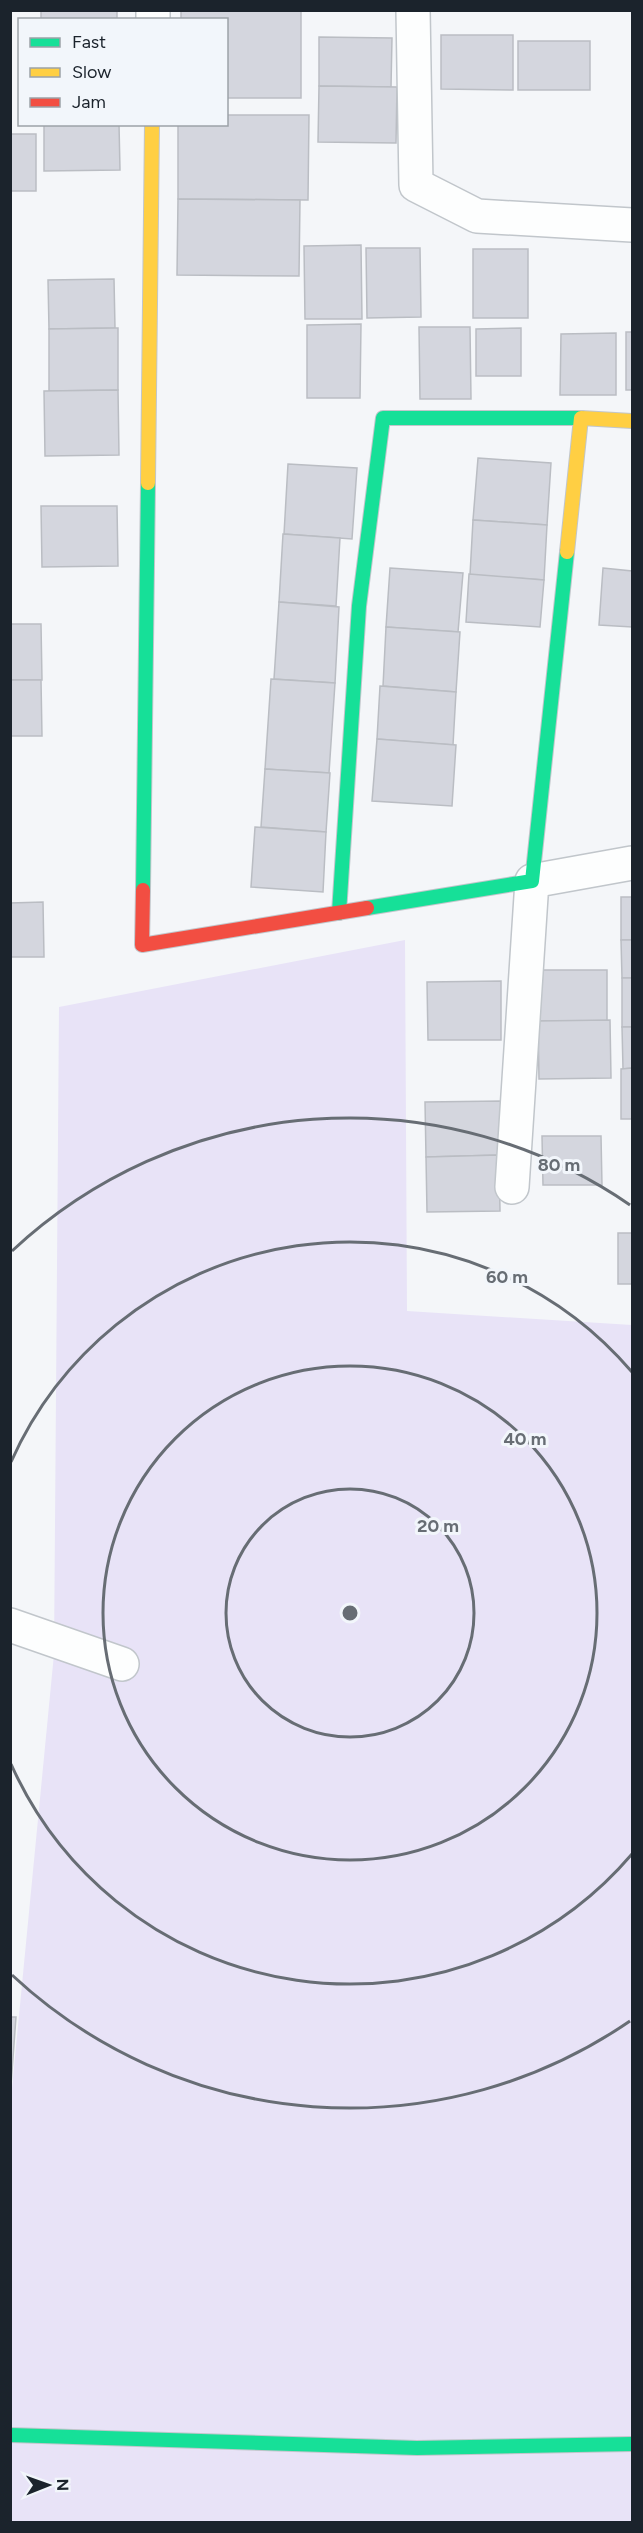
<svg xmlns="http://www.w3.org/2000/svg" width="643" height="2533" font-family="Figtree,sans-serif">
<style>
.green{fill:#e8e3f7}
.building{fill:#d4d6de;stroke:#babdc3;stroke-width:1.5}
.lines{fill:none;stroke-linecap:round;stroke-linejoin:round}
.street-casing{stroke:#c1c6cb;stroke-width:36}
.fast-casing{stroke:#c1c6cb;stroke-width:16}
.slow-casing{stroke:#c1c6cb;stroke-width:16}
.jam-casing{stroke:#c1c6cb;stroke-width:16}
.street{stroke:#fdfefe;stroke-width:33}
.fast{stroke:#16e098;stroke-width:14}
.slow{stroke:#ffcf43;stroke-width:14}
.jam{stroke:#f24e42;stroke-width:14}
.ring{fill:none;stroke:#676d74;stroke-width:3}
.centre{fill:#676d74;stroke:#f2f6fb;stroke-width:3}
.ring-label{font-size:18px;text-anchor:middle;font-weight:bold;fill:#676d74;stroke:#f2f6fb;stroke-width:6;stroke-linejoin:round;paint-order:stroke}
</style>
<rect width="100%" height="100%" fill="#f4f6f9"/>
<!-- green -->
<polygon class="green" points="405,940 407,1311 632,1325 632,2522 11,2522 11,2098 54,1654 59,1007"/>
<!-- building -->
<g class="building">
<rect x="41" y="10" width="76" height="10"/>
<polygon points="181,10 301,10 301,98 226,98 226,20 181,20"/>
<polygon points="441,35 513,35 513,90 441,89"/>
<polygon points="319,37 392,38 391,87 319,86"/>
<rect x="518" y="41" width="72" height="49"/>
<polygon points="319,86 397,87 396,143 318,142"/>
<polygon points="226,115 309,115 308,200 178,199 178,124 226,124"/>
<polygon points="44,124 119,124 120,170 44,171"/>
<rect x="10" y="134" width="26" height="57"/>
<polygon points="178,199 300,200 299,276 177,275"/>
<polygon points="361,245 362,319 305,319 304,246"/>
<polygon points="366,248 420,248 421,317 367,318"/>
<rect x="473" y="249" width="55" height="69"/>
<polygon points="114,279 115,328 49,329 48,280"/>
<polygon points="361,324 360,398 307,398 307,325"/>
<polygon points="419,327 470,327 471,399 420,399"/>
<polygon points="115,328 118,328 118,390 49,391 49,329"/>
<polygon points="521,328 521,376 476,376 476,329"/>
<rect x="626" y="332" width="6" height="58"/>
<polygon points="616,333 616,395 560,395 561,334"/>
<polygon points="118,390 119,455 45,456 44,391"/>
<polygon points="478,458 551,463 547,525 473,520"/>
<polygon points="288,464 357,468 352,539 284,534"/>
<polygon points="41,506 117,506 118,566 42,567"/>
<polygon points="473,520 547,525 544,580 470,575"/>
<polygon points="283,534 340,538 336,606 279,602"/>
<polygon points="390,568 463,573 458,632 386,627"/>
<polygon points="603,568 632,571 632,627 599,625"/>
<polygon points="469,574 544,580 540,627 466,622"/>
<polygon points="279,602 339,607 335,683 274,679"/>
<polygon points="10,624 41,624 42,680 10,680"/>
<polygon points="386,627 460,632 456,692 383,686"/>
<polygon points="271,679 335,683 329,773 265,769"/>
<polygon points="10,680 41,680 42,736 10,736"/>
<polygon points="380,686 456,692 453,745 377,739"/>
<polygon points="377,739 456,745 452,806 372,801"/>
<polygon points="265,769 330,773 326,832 261,827"/>
<polygon points="255,827 326,832 323,892 251,887"/>
<rect x="621" y="897" width="11" height="43"/>
<polygon points="43,902 44,957 10,957 10,903"/>
<polygon points="621,940 632,940 632,978 622,978"/>
<rect x="538" y="970" width="69" height="51"/>
<rect x="622" y="978" width="10" height="49"/>
<polygon points="501,981 501,1040 428,1040 427,982"/>
<polygon points="610,1020 611,1078 539,1079 538,1021"/>
<polygon points="622,1027 632,1027 632,1068 623,1069"/>
<polygon points="632,1068 632,1119 621,1119 621,1069"/>
<polygon points="501,1101 499,1155 426,1157 425,1102"/>
<polygon points="542,1136 601,1136 602,1185 543,1185"/>
<polygon points="499,1155 500,1211 427,1212 426,1157"/>
<rect x="618" y="1233" width="14" height="51"/>
<polygon points="10,2017 16,2017 11,2085 10,2085"/>
</g>
<g class="lines">
<defs>
<g id="street">
<polyline points="413,10 416,185 477,216 632,225"/>
<polyline points="153,20 153,10"/>
<polyline points="512,1187 532,881 632,863"/>
<polyline points="10,1625 122,1664"/>
</g>
<g id="fast">
<polyline points="143,890 148,483"/>
<polyline points="367,908 532,881 567,552"/>
<polyline points="339,913 359,606 383,418 581,418"/>
<polyline points="10,2435 417,2448 632,2444"/>
</g>
<g id="slow">
<polyline points="148,483 152,124"/>
<polyline points="567,552 581,418 632,421"/>
</g>
<polyline id="jam" points="143,890 142,945 367,908"/>
</defs>
<!-- street casing -->
<use href="#street" class="street-casing"/>
<!-- fast casing -->
<use href="#fast" class="fast-casing"/>
<!-- slow casing -->
<use href="#slow" class="slow-casing"/>
<!-- jam casing -->
<use href="#jam" class="jam-casing"/>
<!-- street -->
<use href="#street" class="street"/>
<!-- fast -->
<use href="#fast" class="fast"/>
<!-- slow -->
<use href="#slow" class="slow"/>
<!-- jam -->
<use href="#jam" class="jam"/>
</g>
<!-- distance rings -->
<g class="ring">
<circle cx="350" cy="1613" r="124"/>
<circle cx="350" cy="1613" r="247"/>
<path d="M632 1854A371 371 0 0 1 11 1764M11 1462A371 371 0 0 1 632 1372"/>
<path d="M630 2021A495 495 0 0 1 12 1975M12 1251A495 495 0 0 1 630 1205"/>
</g>
<circle cx="350" cy="1613" r="9" class="centre"/>
<g class="ring-label">
<text x="559" y="1171">80 m</text>
<text x="507" y="1283">60 m</text>
<text x="525" y="1445">40 m</text>
<text x="438" y="1532">20 m</text>
</g>
<!-- border -->
<rect width="643" height="2533" fill="none" stroke="#1b232c" stroke-width="24"/>
<!-- legend -->
<rect x="18" y="18" width="210" height="108" fill="#f2f6fb" stroke="#9ca2a8" stroke-width="1.5"/>
<rect x="30" y="38" width="30" height="9" fill="#16e098" stroke="#9ca2a8" stroke-width="1.5"/>
<text x="72" y="48" font-size="18" fill="#1b232c">Fast</text>
<rect x="30" y="68" width="30" height="9" fill="#ffcf43" stroke="#9ca2a8" stroke-width="1.5"/>
<text x="72" y="78" font-size="18" fill="#1b232c">Slow</text>
<rect x="30" y="98" width="30" height="9" fill="#f24e42" stroke="#9ca2a8" stroke-width="1.5"/>
<text x="72" y="108" font-size="18" fill="#1b232c">Jam</text>
<!-- north arrow -->
<g transform="translate(48 2485) rotate(89)" stroke="#f2f6fb" stroke-width="4.5" paint-order="stroke">
<path d="M0-4.5L10 22L0 15L-10 22Z" fill="#1b232c"/>
<text y="-9" font-size="16" font-weight="bold" text-anchor="middle" fill="#1b232c">N</text>
</g>
</svg>
